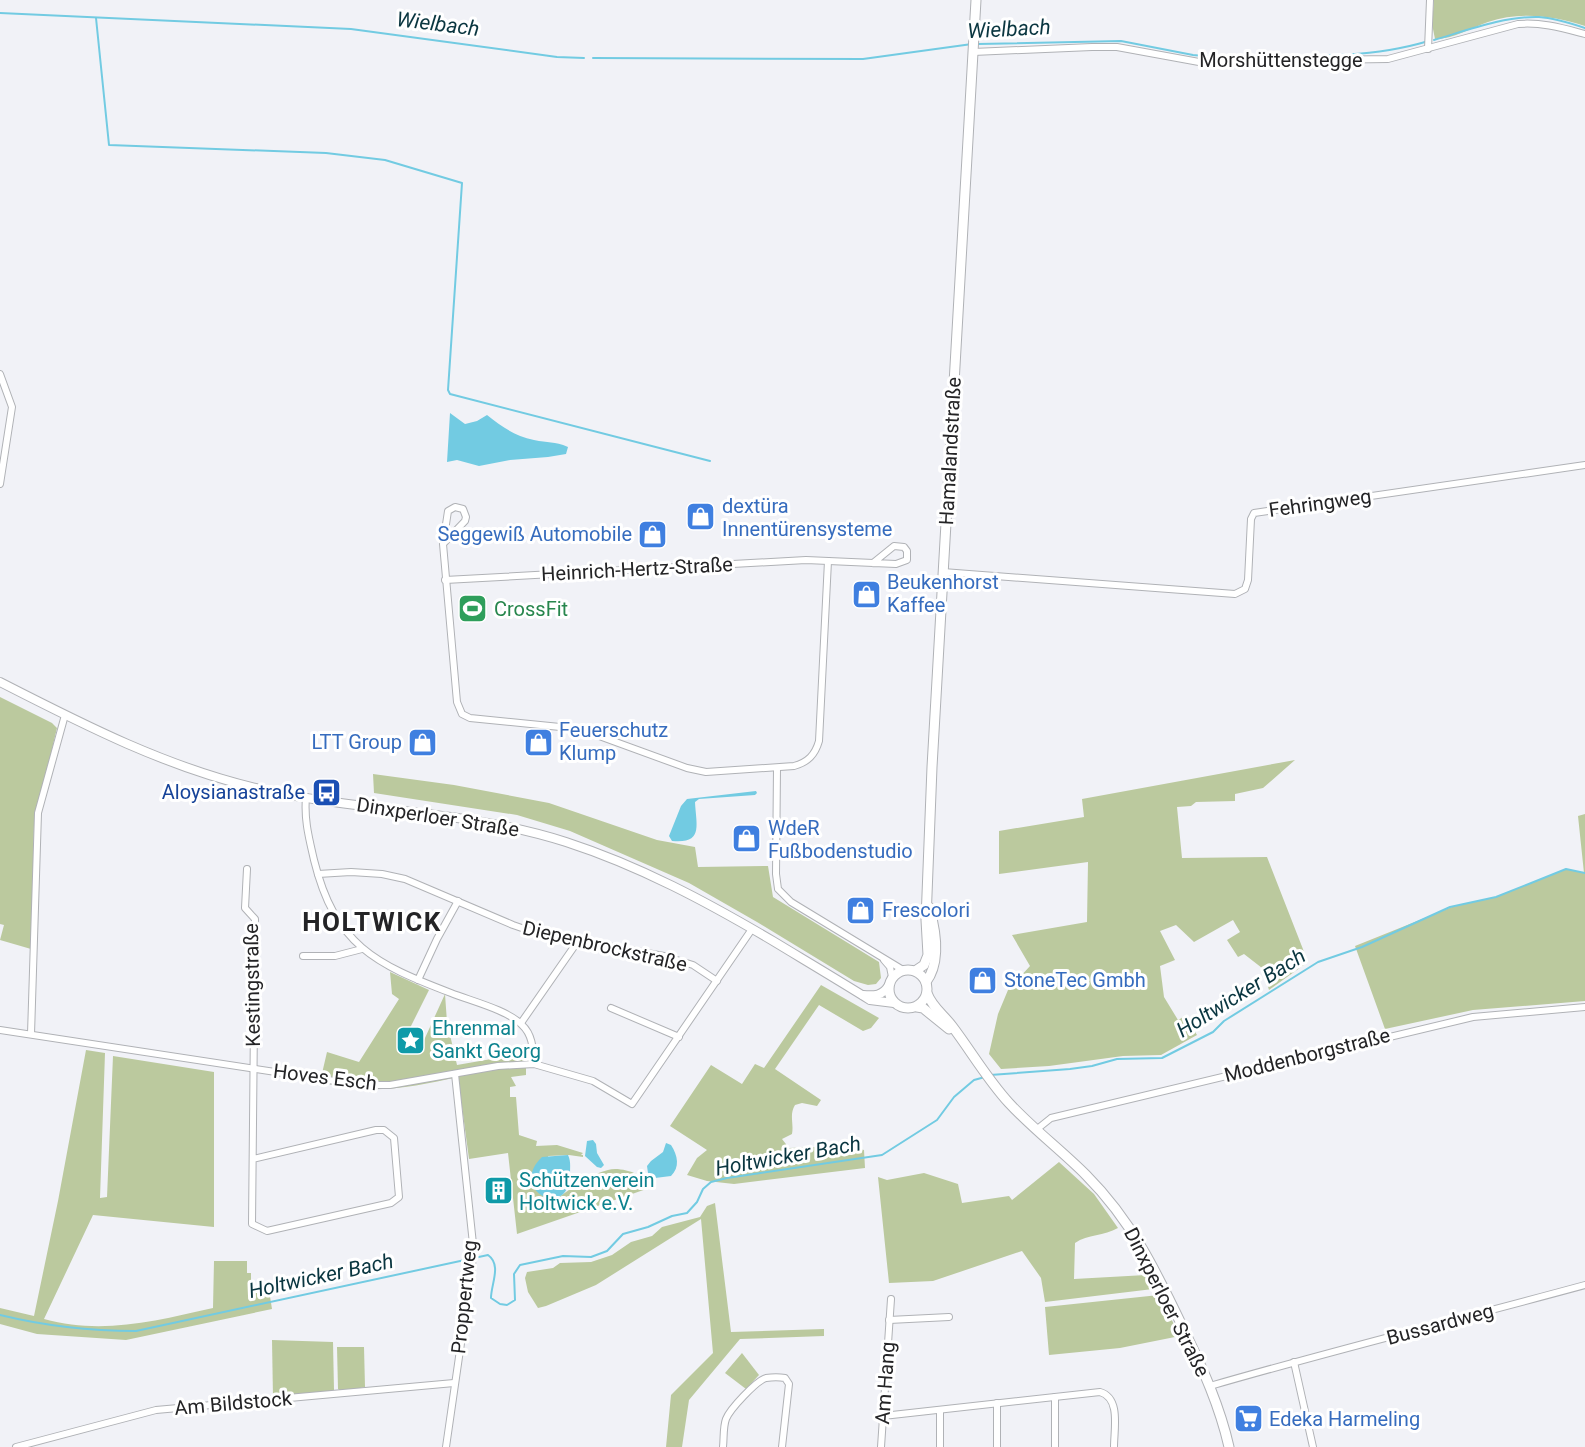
<svg xmlns="http://www.w3.org/2000/svg" width="1585" height="1447" font-family="Roboto,sans-serif">
<style>
.green{fill:#bbc99e}
.water{fill:#72cbe2}
.lines{fill:none;stroke-linecap:round;stroke-linejoin:round}
.stream{stroke:#72cbe2;stroke-width:2}
.minor-casing{stroke:#b0b2b6;stroke-width:8}
.secondary-casing{stroke:#b0b2b6;stroke-width:10}
.primary-casing{stroke:#b0b2b6;stroke-width:11}
.minor{stroke:#fff;stroke-width:6}
.secondary{stroke:#fff;stroke-width:8}
.primary{stroke:#fff;stroke-width:9}
.labels{text-anchor:middle;dominant-baseline:central;stroke-width:6;stroke-linejoin:round;paint-order:stroke}
.street-label{font-size:20px;fill:#242426;stroke:#fff}
.shop-label{font-size:20px;fill:#366cbe;stroke:#fff;text-anchor:start}
.leisure-label{font-size:20px;fill:#27864d;stroke:#fff;text-anchor:start}
.transit-label{font-size:20px;fill:#164399;stroke:#fff;text-anchor:end}
.culture-label{font-size:20px;fill:#0d838f;stroke:#fff;text-anchor:start}
.water-label{font-size:21px;font-style:italic;fill:#0a3640;stroke:#fff}
.district-label{font-size:26px;font-weight:bold;letter-spacing:1.5px;fill:#242426;stroke:#fff}
</style>
<rect width="100%" height="100%" fill="#f1f2f7"/>
<!-- green -->
<g class="green">
<path d="M 1434,0 L 1585,0 L 1585,26 C 1553,16 1520,11 1488,22 C 1470,28 1454,39 1435,39 L 1432,24 Z"/>
<polygon points="0,697 52,723 57,728 34,825 31,949 0,940 4,925 0,924"/>
<polygon points="1295,760 1263,788 1235,794 1235,801 1196,802 1191,806 1177,807 1182,858 1267,857 1308,962 1269,990 1262,968 1244,954 1238,957 1227,940 1240,932 1233,920 1194,942 1176,925 1160,931 1175,960 1160,966 1164,997 1178,1020 1185,1016 1197,1035 1161,1055 1123,1056 1049,1066 1001,1069 989,1054 998,1014 1008,990 1030,966 1012,935 1087,922 1088,862 999,874 999,831 1084,817 1082,799"/>
<polygon points="373,774 454,785 549,803 657,840 695,847 698,867 768,866 773,897 879,962 881,978 876,984 868,985 854,981 757,922 689,883 570,831 517,815 374,793"/>
<polygon points="1585,814 1585,1001 1473,1010 1385,1029 1355,946 1452,907 1496,897 1566,869 1584,873 1578,816"/>
<path d="M 390,972 L 429,990 L 403,1042 L 420,1049 L 445,994 L 447,1022 L 457,1065 L 526,1053 L 526,1075 L 511,1077 L 516,1086 L 510,1087 L 510,1097 L 516,1097 L 519,1135 L 537,1141 L 536,1146 L 557,1145 L 583,1153 L 581,1155 L 583,1155 L 583,1157 L 569,1155 L 548,1156 L 559,1197 C 573,1187 590,1174 608,1170 C 622,1166 646,1176 655,1186 L 517,1234 L 508,1153 L 469,1159 L 458,1077 C 427,1084 394,1091 361,1089 C 348,1088 334,1085 320,1082 L 327,1052 L 359,1062 L 399,999 L 392,994 Z"/>
<path d="M 821,985 L 879,1018 L 871,1028 L 863,1031 L 819,1005 L 775,1069 L 821,1100 L 817,1106 L 802,1103 L 795,1105 C 789,1115 794,1123 792,1134 L 782,1139 L 789,1148 L 847,1146 L 864,1150 L 865,1168 L 734,1184 L 707,1181 L 687,1175 L 697,1158 L 707,1150 L 670,1126 L 711,1065 L 742,1084 L 755,1064 L 764,1068 Z"/>
<path d="M 86,1050 L 105,1053 L 100,1198 L 107,1197 L 113,1056 L 214,1072 L 214,1227 L 93,1215 L 44,1319 C 102,1335 155,1321 213,1308 L 214,1261 L 247,1261 L 247,1273 L 251,1273 L 251,1293 L 269,1290 L 272,1309 L 126,1340 L 37,1334 L 0,1324 L 0,1308 L 34,1316 L 58,1201 Z"/>
<path d="M 1059,1162 L 1094,1194 L 1118,1228 C 1104,1236 1088,1234 1075,1243 L 1074,1279 L 1146,1275 L 1153,1289 L 1045,1302 L 1041,1278 L 1022,1251 L 933,1281 L 889,1283 L 878,1177 L 887,1180 L 924,1173 L 958,1184 L 962,1203 L 1009,1196 L 1012,1200 Z"/>
<polygon points="715,1203 731,1332 824,1329 824,1336 740,1339 689,1400 682,1447 666,1447 671,1395 713,1353 701,1219 596,1285 546,1306 538,1308 528,1292 525,1278 527,1272 553,1268 560,1263 591,1262 612,1255 631,1242 652,1236 662,1227 700,1217 707,1206"/>
<polygon points="1159,1295 1180,1336 1120,1348 1049,1355 1045,1307"/>
<polygon points="272,1340 333,1342 334,1390 332,1393 273,1398"/>
<polygon points="337,1347 364,1347 365,1387 342,1392 338,1389"/>
<polygon points="742,1353 759,1375 746,1389 725,1373"/>
</g>
<!-- water -->
<g class="water">
<path d="M 450,413 L 465,424 L 477,421 L 487,415 C 502,427 515,436 534,440 C 548,443 554,441 568,447 L 566,454 L 548,457 L 510,460 L 479,466 L 457,460 L 447,462 Z"/>
<path d="M 756,791 L 757,793 L 755,795 L 699,799 L 695,802 C 696,825 704,844 672,841 L 669,836 L 681,806 L 687,799 Z"/>
<polygon points="593,1140 596,1144 597,1153 604,1165 601,1168 597,1167 585,1156 587,1141"/>
<path d="M 666,1143 L 671,1145 C 678,1156 680,1167 671,1176 L 655,1178 L 648,1173 L 647,1166 L 651,1161 L 663,1152 Z"/>
<path d="M 568,1155 C 571,1161 570,1167 570,1174 C 569,1222 507,1190 542,1157 Z"/>
</g>
<g class="lines">
<!-- stream -->
<g class="stream">
<polyline points="0,13 351,29 557,57 584,58"/>
<polyline points="96,18 109,145 326,153 385,160 462,183 448,390 450,394 710,461"/>
<path d="M 1434,40 C 1468,30 1504,16 1539,17 C 1555,18 1570,23 1585,28"/>
<path d="M 978,44 L 1121,41 L 1193,55 L 1215,57 C 1282,55 1361,61 1425,42"/>
<polyline points="593,58 863,59 972,44"/>
<polyline points="990,1075 1070,1069 1092,1066 1117,1059 1162,1058 1213,1032 1224,1021 1318,962 1362,947 1450,907 1496,897 1566,869 1585,873"/>
<path d="M 0,1315 C 45,1326 89,1331 136,1331 L 488,1255 C 502,1265 491,1284 491,1298 L 500,1304 L 507,1305 L 515,1300 L 514,1274 L 520,1265 L 563,1256 L 591,1257 L 607,1251 L 623,1234 L 648,1227 L 672,1216 L 687,1213 L 697,1202 L 703,1189 L 711,1182 L 727,1178 L 882,1155 L 937,1120 L 954,1097 L 974,1080 L 985,1077"/>
</g>
<defs>
<g id="minor">
<polyline points="1428,49 1430,0"/>
<path d="M 973,52 L 1092,47 L 1117,47 L 1199,62 L 1388,59 L 1518,24 C 1542,22 1562,28 1585,34"/>
<polyline points="0,374 12,407 0,484"/>
<path d="M 443,544 L 448,511 L 455,507 L 463,509 L 466,517 L 465,521 L 443,544 L 457,702 L 462,714 L 470,718 L 580,729 L 687,768 L 706,772 L 794,766 C 808,762 815,755 819,741 L 828,561"/>
<polyline points="943,572 1235,594 1245,589 1248,580 1251,519 1254,513 1585,465"/>
<polyline points="445,580 806,560 896,564 907,560 907,551 904,547 894,546 873,563"/>
<polyline points="777,768 776,874 778,889 791,902 903,970"/>
<path d="M 306,797 C 304,820 309,838 314,860 C 335,945 375,964 451,993 C 471,1001 508,1010 522,1025 C 533,1035 533,1050 534,1064"/>
<polyline points="247,869 245,908 255,919 252,1224 267,1231 391,1203 399,1197 394,1138 384,1130 376,1130 253,1159"/>
<polyline points="318,874 351,872 382,874 405,879 513,925 539,934 664,956 693,965 717,981"/>
<polyline points="303,956 335,956 362,949"/>
<polyline points="884,960 890,967 892,977"/>
<polyline points="418,980 437,939 458,901"/>
<polyline points="611,1008 679,1037"/>
<polyline points="521,1023 578,941"/>
<polyline points="0,1030 361,1085 390,1085 498,1066 534,1064 593,1081 632,1104 752,929"/>
<polyline points="31,1034 38,813 65,715"/>
<polyline points="1036,1130 1051,1118 1473,1017 1585,1007"/>
<polyline points="889,1320 949,1317"/>
<polyline points="1294,1362 1313,1447"/>
<path d="M 1210,1386 C 1334,1350 1460,1319 1585,1285"/>
<polyline points="997,1403 997,1447"/>
<polyline points="940,1410 940,1447"/>
<path d="M 883,1416 L 1100,1392 C 1121,1398 1114,1429 1114,1447"/>
<polyline points="16,1447 156,1410 454,1383"/>
<polyline points="446,1447 472,1267 473,1244 455,1074"/>
<path d="M 723,1447 C 724,1438 723,1427 726,1419 C 730,1409 756,1381 766,1378 C 772,1377 780,1377 785,1378 L 789,1384 L 782,1447"/>
<polyline points="881,1447 891,1299"/>
<polyline points="1055,1447 1055,1397"/>
</g>
<g id="secondary">
<path d="M 0,682 C 84,725 168,768 260,789 C 361,812 467,810 566,842 C 640,866 707,902 773,941 C 806,961 838,980 870,1000 L 894,1003"/>
<path d="M 863,995 C 874,996 883,996 889,985"/>
</g>
<g id="primary">
<circle cx="908" cy="989" r="19"/>
<polyline points="915,971 924,965 928,955 926,920 932,767 976,0"/>
<path d="M 926,982 C 941,962 936,931 929,907"/>
<path d="M 927,993 C 932,1007 943,1014 952,1026 C 971,1051 987,1079 1009,1103 C 1033,1129 1061,1150 1086,1175 C 1132,1221 1157,1273 1185,1332 C 1203,1369 1220,1407 1229,1447"/>
<polyline points="917,1007 923,1008 949,1029"/>
</g>
</defs>
<!-- minor casing -->
<use href="#minor" class="minor-casing"/>
<!-- secondary casing -->
<use href="#secondary" class="secondary-casing"/>
<!-- primary casing -->
<use href="#primary" class="primary-casing"/>
<!-- minor -->
<use href="#minor" class="minor"/>
<!-- secondary -->
<use href="#secondary" class="secondary"/>
<!-- primary -->
<use href="#primary" class="primary"/>
</g>
<!-- icons -->
<defs>
<symbol id="shop-square" viewBox="-11 -11 22 22"><rect x="-9" y="-9" width="18" height="18" rx="4" fill="#3f7fe0" stroke="#fff"/><path d="M-5-2.5h2.3a2.7 3.5 0 0 1 5.4 0H5L5.5 6h-11ZM-1.5-2.5h3a1.5 2.3 0 0 0-3 0Z" fill="#fff"/></symbol>
<symbol id="stadium-square" viewBox="-11 -11 22 22"><rect x="-9" y="-9" width="18" height="18" rx="4" fill="#2e9e5b" stroke="#fff"/><path d="M0-5a6.5 5 0 1 0 0 10a6.5 5 0 1 0 0-10ZM-3.5-1.8h7v3.6h-7Z" fill="#fff"/></symbol>
<symbol id="bus-square" viewBox="-11 -11 22 22"><rect x="-9" y="-9" width="18" height="18" rx="4" fill="#1a4fb4" stroke="#fff"/><path d="M-5-6H5V4H4V6H2V4H-2V6H-4V4H-5ZM-3.5-4V0h7V-4ZM-3.5 1.2v1.5H-2V1.2ZM2 1.2v1.5H3.5V1.2Z" fill="#fff"/></symbol>
<symbol id="sight-square" viewBox="-11 -11 22 22"><rect x="-9" y="-9" width="18" height="18" rx="4" fill="#0f9aa8" stroke="#fff"/><path d="M0-6L1.8-2.2L6-1.7L2.9 1.2L3.7 5.4L0 3.3L-3.7 5.4L-2.9 1.2L-6-1.7L-1.8-2.2Z" fill="#fff"/></symbol>
<symbol id="building-square" viewBox="-11 -11 22 22"><rect x="-9" y="-9" width="18" height="18" rx="4" fill="#0f9aa8" stroke="#fff"/><path d="M-4-6H4V6H1V3H-1V6H-4ZM-2.5-4.3h1.7v1.8h-1.7ZM.8-4.3h1.7v1.8H.8ZM-2.5-1h1.7V.8h-1.7ZM.8-1h1.7V.8H.8Z" fill="#fff"/></symbol>
<symbol id="supermarket-square" viewBox="-11 -11 22 22"><rect x="-9" y="-9" width="18" height="18" rx="4" fill="#3f7fe0" stroke="#fff"/><path d="M-6-5.5h2.5l.6 2H6L4.5 2H-2.5L-4.4-4H-6ZM-1.5 3.2a1.3 1.3 0 1 0 .1 0ZM3 3.2a1.3 1.3 0 1 0 .1 0Z" fill="#fff"/></symbol>
</defs>
<g fill-rule="evenodd">
<use href="#shop-square" x="684" y="500" width="33" height="33"/>
<use href="#shop-square" x="636" y="518" width="33" height="33"/>
<use href="#shop-square" x="850" y="578" width="33" height="33"/>
<use href="#stadium-square" x="456" y="592" width="33" height="33"/>
<use href="#shop-square" x="406" y="726" width="33" height="33"/>
<use href="#shop-square" x="522" y="726" width="33" height="33"/>
<use href="#bus-square" x="310" y="776" width="33" height="33"/>
<use href="#shop-square" x="730" y="822" width="33" height="33"/>
<use href="#shop-square" x="844" y="894" width="33" height="33"/>
<use href="#shop-square" x="966" y="964" width="33" height="33"/>
<use href="#sight-square" x="394" y="1024" width="33" height="33"/>
<use href="#building-square" x="482" y="1174" width="33" height="33"/>
<use href="#supermarket-square" x="1232" y="1402" width="33" height="33"/>
</g>
<g class="labels">
<!-- street labels -->
<g class="street-label">
<text x="1281" y="60">Morshüttenstegge</text>
<text transform="translate(950 451) rotate(-87)">Hamalandstraße</text>
<text transform="translate(1320 503) rotate(-8)">Fehringweg</text>
<text transform="translate(637 569) rotate(-3)">Heinrich-Hertz-Straße</text>
<text transform="translate(438 817) rotate(9)">Dinxperloer Straße</text>
<text transform="translate(605 946) rotate(13)">Diepenbrockstraße</text>
<text transform="translate(252 985) rotate(-91)">Kestingstraße</text>
<text transform="translate(1307 1055) rotate(-14)">Moddenborgstraße</text>
<text transform="translate(325 1077) rotate(7)">Hoves Esch</text>
<text transform="translate(464 1297) rotate(-84)">Proppertweg</text>
<text transform="translate(1167 1302) rotate(63)">Dinxperloer Straße</text>
<text transform="translate(1440 1324) rotate(-15)">Bussardweg</text>
<text transform="translate(885 1383) rotate(-86)">Am Hang</text>
<text transform="translate(233 1403) rotate(-5)">Am Bildstock</text>
</g>
<!-- shop labels -->
<g class="shop-label">
<text x="722" y="506">dextüra<tspan x="722" dy="23">Innentürensysteme</tspan></text>
<text x="632" y="534" text-anchor="end">Seggewiß Automobile</text>
<text x="887" y="582">Beukenhorst<tspan x="887" dy="23">Kaffee</tspan></text>
<text x="559" y="730">Feuerschutz<tspan x="559" dy="23">Klump</tspan></text>
<text x="402" y="742" text-anchor="end">LTT Group</text>
<text x="768" y="828">WdeR<tspan x="768" dy="23">Fußbodenstudio</tspan></text>
<text x="882" y="910">Frescolori</text>
<text x="1004" y="980">StoneTec Gmbh</text>
<text x="1269" y="1419">Edeka Harmeling</text>
</g>
<!-- leisure labels -->
<g class="leisure-label">
<text x="494" y="609">CrossFit</text>
</g>
<!-- transit labels -->
<g class="transit-label">
<text x="305" y="792">Aloysianastraße</text>
</g>
<!-- culture labels -->
<g class="culture-label">
<text x="432" y="1028">Ehrenmal<tspan x="432" dy="23">Sankt Georg</tspan></text>
<text x="519" y="1180">Schützenverein<tspan x="519" dy="23">Holtwick e.V.</tspan></text>
</g>
<!-- water labels -->
<g class="water-label">
<text transform="translate(438 24) rotate(7)">Wielbach</text>
<text transform="translate(1009 29) rotate(-3)">Wielbach</text>
<text transform="translate(1241 993) rotate(-32)">Holtwicker Bach</text>
<text transform="translate(788 1156) rotate(-10)">Holtwicker Bach</text>
<text transform="translate(321 1276) rotate(-12)">Holtwicker Bach</text>
</g>
<!-- district labels -->
<g class="district-label">
<text x="372" y="922">HOLTWICK</text>
</g>
</g>
</svg>
